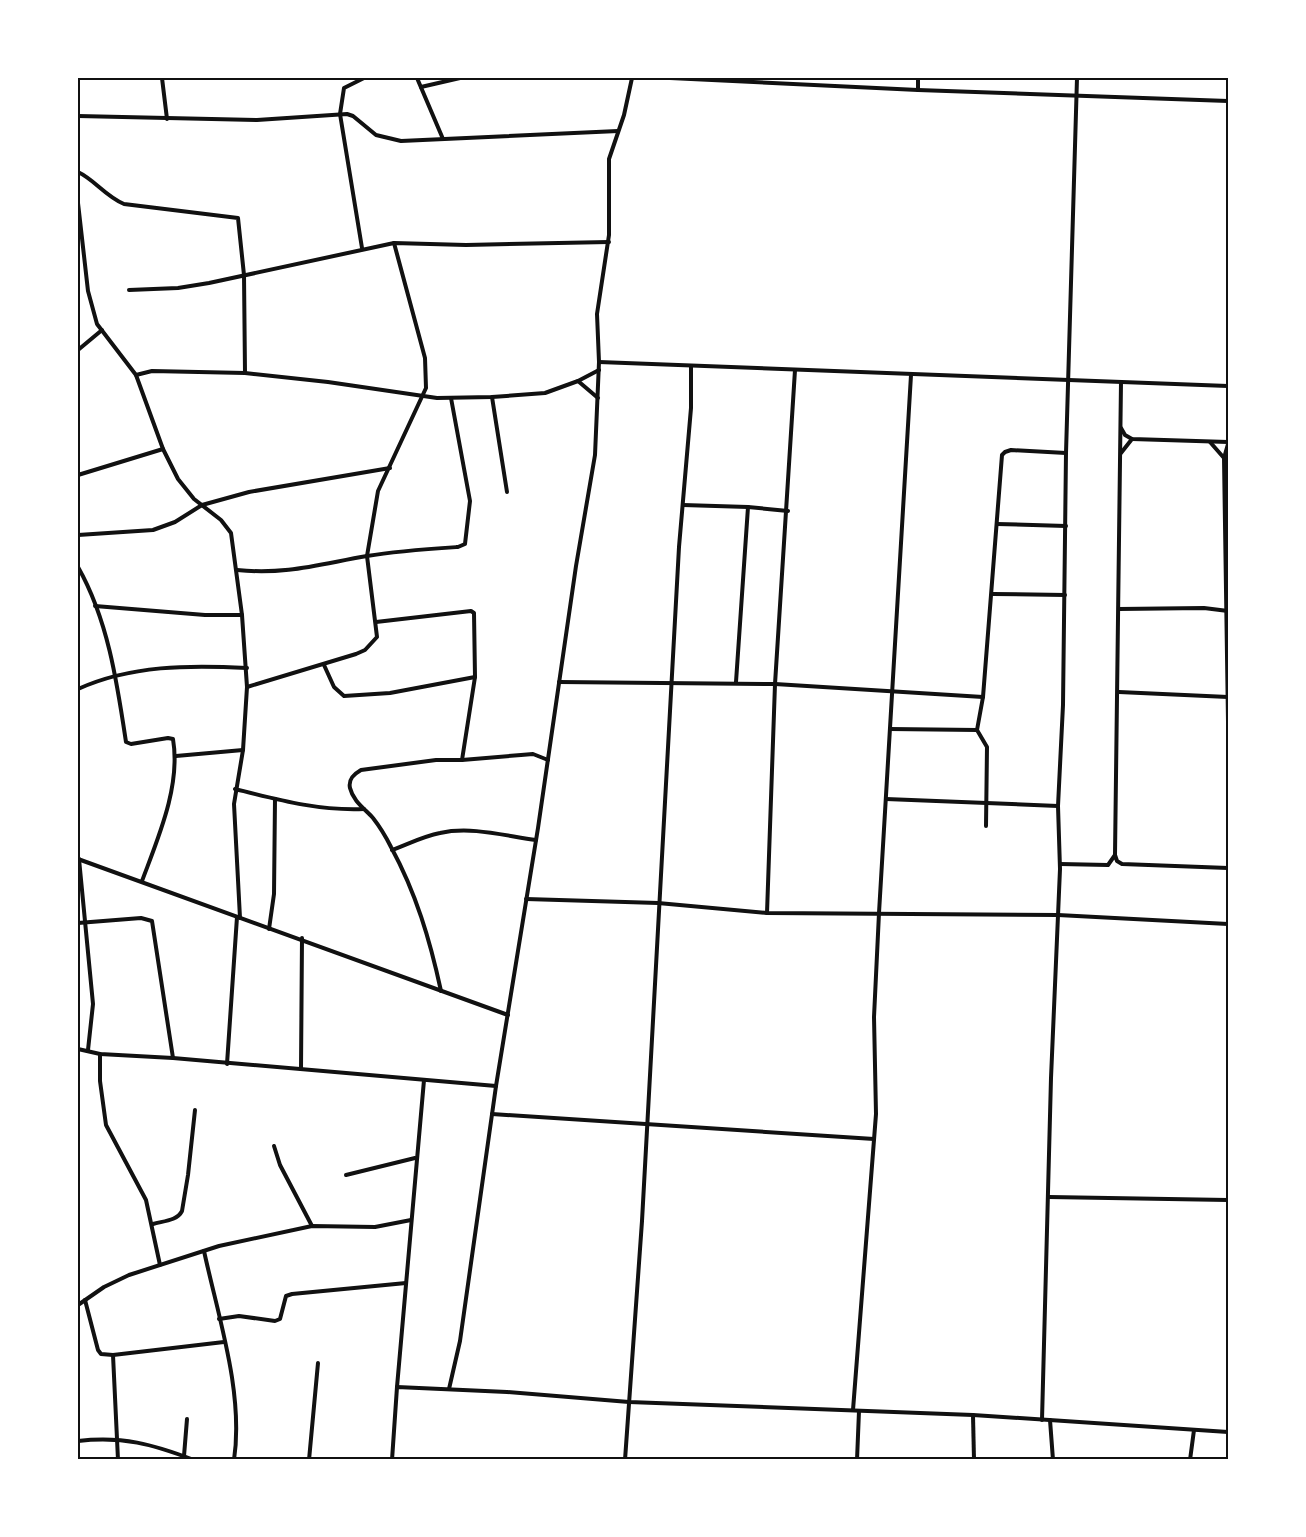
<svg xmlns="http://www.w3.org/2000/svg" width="1306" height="1537" font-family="'Titillium Web',sans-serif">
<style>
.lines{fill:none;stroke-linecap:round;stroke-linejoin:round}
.minor{stroke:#111;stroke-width:4}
.neatline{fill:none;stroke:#111;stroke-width:2}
</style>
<rect width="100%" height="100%" fill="#fff"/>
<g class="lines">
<!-- minor -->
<g class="minor">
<polyline points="162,78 167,119"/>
<polyline points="417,78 443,139"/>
<polyline points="670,78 918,90 1228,101"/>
<polyline points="421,87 460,78"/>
<polyline points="918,90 918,78"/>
<polyline points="78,116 257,120 347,114 353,116 376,135 401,141 618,131"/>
<path d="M 78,172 C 95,180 105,196 124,204 L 238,218 L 244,275 L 245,373"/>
<polyline points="78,203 88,291 97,324 136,375 163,449 178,479 194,499 221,520 231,533 242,615 247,687 243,750 234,804 240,918"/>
<polyline points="362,248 340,114 344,88 364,78"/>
<polyline points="129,290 178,288 209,283 394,243 466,245 609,242"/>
<polyline points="78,350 102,330"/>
<polyline points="599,362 1228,386"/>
<polyline points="136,375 152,371 245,373 328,382 437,398 492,397 545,393 578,381 599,370"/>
<polyline points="578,381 598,398"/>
<polyline points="492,397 507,492"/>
<polyline points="1121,428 1125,435 1132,439 1228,442"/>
<polyline points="1210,442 1224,458"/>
<polyline points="1228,444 1224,458 1228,721"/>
<polyline points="1121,453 1132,439"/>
<polyline points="78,475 163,449"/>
<polyline points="683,505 748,507 788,511"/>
<polyline points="997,524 1066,526"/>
<polyline points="78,535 153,530 175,522 202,505 249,492 390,468"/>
<path d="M 78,567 C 108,620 117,682 126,742 L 131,744 L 168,738 L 173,739 C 181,786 158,838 142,881"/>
<path d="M 237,570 C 286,575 320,564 367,556 C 397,551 428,549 458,547 L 465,544 L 470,501 L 451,398"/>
<polyline points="993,594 1065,595"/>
<polyline points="95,606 205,615 242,615"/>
<polyline points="1119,609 1204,608 1228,611"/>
<polyline points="376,622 471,611 474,613 475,677 462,760"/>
<polyline points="324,665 334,687 344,696 390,693 475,677"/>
<polyline points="559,682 775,684 983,697"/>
<polyline points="736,682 748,507"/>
<polyline points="247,687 356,654 365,650 377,637 367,556 378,491 426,388 425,358 394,243"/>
<path d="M 78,689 C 131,665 189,665 247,668"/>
<polyline points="1119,692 1228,697"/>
<polyline points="890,729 977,730"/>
<polyline points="176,756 243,750"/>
<path d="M 235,789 C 279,800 319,811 364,809"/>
<polyline points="886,799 1058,806"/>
<polyline points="986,826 987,747 977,730 983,697 1002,455 1005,452 1011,450 1066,453"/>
<path d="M 392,850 C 408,844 424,836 440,833 C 471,826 506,836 536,840"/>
<polyline points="1115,855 1121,382"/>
<polyline points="78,859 508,1015"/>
<polyline points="79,859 93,1004 88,1050"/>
<polyline points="1060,864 1108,865 1115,855 1117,861 1122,864 1228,868"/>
<polyline points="526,899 658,903 767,913 1058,915 1228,924"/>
<polyline points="767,913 775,684 795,370"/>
<polyline points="78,923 141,918 152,921 173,1058"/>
<polyline points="269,929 274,894 275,799"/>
<path d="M 441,991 C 430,940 416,893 391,847 C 386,837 380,827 373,818 C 365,809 353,801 350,788 C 348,779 354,774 361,770 L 436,760 L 462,760 L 521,755 L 533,754 L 548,760"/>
<polyline points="78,1049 100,1054 173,1058 496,1086"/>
<polyline points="100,1054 100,1081 106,1125 146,1200 160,1265"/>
<polyline points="227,1064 237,917"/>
<polyline points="301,1069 302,938"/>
<polyline points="492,1114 874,1139"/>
<polyline points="274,1146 280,1165 312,1226"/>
<polyline points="346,1175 415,1158"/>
<polyline points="1049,1197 1228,1200"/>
<path d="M 153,1224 C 163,1221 177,1221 182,1211 L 188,1175 L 195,1110"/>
<path d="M 204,1251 C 218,1316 244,1393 234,1460"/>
<polyline points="85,1300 98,1350 101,1354 113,1355 224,1342"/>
<polyline points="78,1305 104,1287 129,1275 219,1246 312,1226 375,1227 411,1220"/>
<polyline points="219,1319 239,1316 275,1321 280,1319 286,1296 292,1294 406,1283"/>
<polyline points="113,1355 118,1460"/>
<polyline points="397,1387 424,1080"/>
<polyline points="449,1389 460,1341 496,1086 538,828 576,566 595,455 599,362 597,314 609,235 609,159 624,115 632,78"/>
<polyline points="853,1410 876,1114 874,1017 879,913 911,375"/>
<polyline points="973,1415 974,1460"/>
<polyline points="1042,1420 1051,1078 1060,869 1058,806 1063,705 1066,453 1077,78"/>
<polyline points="1050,1420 1053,1460"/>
<path d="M 78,1441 C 123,1436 152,1444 194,1460"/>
<polyline points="184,1456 187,1419"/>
<polyline points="309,1460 318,1363"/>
<polyline points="392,1460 397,1387 507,1392 629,1402 973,1415 1228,1432"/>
<polyline points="625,1460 642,1221 679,547 691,408 691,366"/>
<polyline points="857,1460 859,1411"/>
<polyline points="1190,1460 1194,1430"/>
</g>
</g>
<!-- border -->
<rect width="1306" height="1537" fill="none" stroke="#ffffff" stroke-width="158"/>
<rect x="79" y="79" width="1148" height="1379" class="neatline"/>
</svg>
